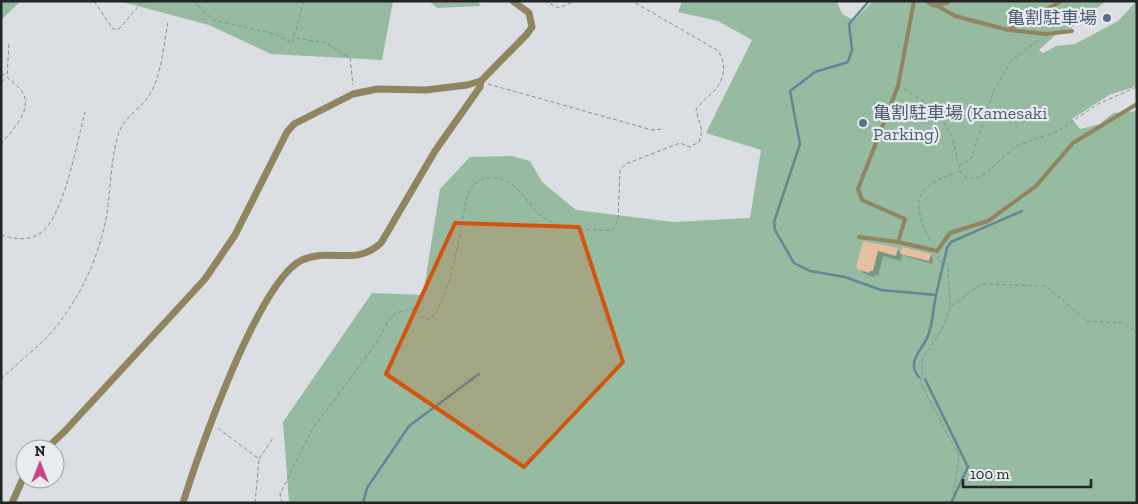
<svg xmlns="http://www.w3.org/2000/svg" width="1138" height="504" font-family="'Zilla Slab','Noto Sans JP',serif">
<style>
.green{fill:#96bba1}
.shadow{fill:#0003}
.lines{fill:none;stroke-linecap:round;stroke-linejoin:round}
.stream{stroke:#648796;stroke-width:2.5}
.building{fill:#e5bfa0}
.path{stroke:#8b8e91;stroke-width:1;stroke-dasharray:4 2.5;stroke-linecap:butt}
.lane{stroke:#918560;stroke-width:4}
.street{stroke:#918560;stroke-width:7}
.marked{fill:#d4540e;fill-opacity:0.2;stroke:#d4540e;stroke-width:4;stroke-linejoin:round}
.service-dot{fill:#5c6f8a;stroke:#e8ecf0;stroke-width:2}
.labels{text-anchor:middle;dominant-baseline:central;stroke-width:4.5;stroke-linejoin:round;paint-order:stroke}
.service-label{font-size:18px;fill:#4e5e75;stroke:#e8ecf0;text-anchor:end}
</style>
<rect width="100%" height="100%" fill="#dbdfe3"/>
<!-- green -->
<g class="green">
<polygon points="1,1 21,1 1,20"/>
<polygon points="119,1 393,1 382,60 271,54 209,25"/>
<polygon points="429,1 477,1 481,6 437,8"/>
<polygon points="682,1 837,1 842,14 854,20 873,1 1106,1 1070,29 1060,31 1039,50 1043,53 1056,46 1075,44 1118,21 1134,4 1134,1 1137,1 1137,86 1109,95 1072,119 1080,129 1100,124 1113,113 1137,111 1137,503 289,503 283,422 372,293 423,295 440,189 470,157 512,156 530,161 542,182 576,210 673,222 750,218 761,150 706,133 752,40 718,21 678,12"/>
</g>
<!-- shadow -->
<polygon class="shadow" points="864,243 897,249 902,254 930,255 933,258 932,264 902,255 901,261 883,256 878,276 875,275 874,277 863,273 858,267"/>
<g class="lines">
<!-- stream -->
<g class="stream">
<path d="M 869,1 L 849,24 L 852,50 L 848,62 L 815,72 L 790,91 L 800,144 L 774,222 L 775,230 L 794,263 L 810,271 L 845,277 L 881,290 L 936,295 C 933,308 933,326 927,338 C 921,351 906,363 919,377"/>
<polyline points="936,295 947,248 951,242 1022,211"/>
<polyline points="925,379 968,467 951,503"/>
<polyline points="363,503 367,488 409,426 479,374"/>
</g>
</g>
<!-- building -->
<g class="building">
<polygon points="863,241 898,248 896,256 878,251 873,271 870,271 869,273 859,270 856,268"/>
<polygon points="902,247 931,254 929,261 900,254"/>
</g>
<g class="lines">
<!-- path -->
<g class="path">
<polyline points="94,1 113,29 119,29 143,1"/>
<polyline points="194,1 213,20 275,34 292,43 304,1"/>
<polyline points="544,1 559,8 575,1"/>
<polyline points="296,38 326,43 350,58 353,85"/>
<polyline points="1,76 7,73"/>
<polyline points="1,82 6,78"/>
<polyline points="488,84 652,130 663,129"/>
<path d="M 904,89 C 924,100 946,119 953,140 C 956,150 957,161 960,171 C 913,187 910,199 931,243"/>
<path d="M 1,144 C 11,131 31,113 24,95 C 21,88 12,82 7,77 L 9,43"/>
<polyline points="959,165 966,163 971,158 994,90 1012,60 1040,39"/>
<polyline points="960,171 966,178 977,178 986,173 1016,146 1058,131 1098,104 1137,87"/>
<path d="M 1,235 C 15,239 29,242 42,232 C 65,212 77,142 85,112"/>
<polyline points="938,256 938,261 948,264 950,307 944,325 922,360 923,371 920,382 959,456 953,496 955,503"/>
<polyline points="951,306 981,284 1046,286 1087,321 1125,323 1137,333"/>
<path d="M 1,379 C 17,364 34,350 49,335 C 77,304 98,260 106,219 C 111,191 110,161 119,132 C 125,117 139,110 148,97 C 162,77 163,46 168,22"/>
<polyline points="218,428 259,459 273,438"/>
<polyline points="255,503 259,460"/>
<path d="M 282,503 L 280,494 L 312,430 L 375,345 L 389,320 L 395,313 L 411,309 L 416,310 L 423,319 L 430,319 C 452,298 461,224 468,192 C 478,174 501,174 516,188 C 525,196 531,206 539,214 C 544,219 553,223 559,225 C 576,231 596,230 613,230 L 618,220 L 620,169 L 628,163 L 680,143 L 690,147 L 699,142 L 702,131 L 696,110 C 701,101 709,97 715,90 C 725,79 727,61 717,50 L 632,1"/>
</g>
<!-- lane -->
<g class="lane">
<polyline points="936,5 955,16 1008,30 1062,1"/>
<polyline points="1008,30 1046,34 1072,31"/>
<polyline points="859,237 898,242 937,251 950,233 988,221 1036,186 1073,143 1137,104"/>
<polyline points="898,242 905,219 862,200 858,189 898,86 914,1"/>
</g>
<!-- street -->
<g class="street">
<polyline points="929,1 934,4 947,1"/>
<polyline points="46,449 65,431 205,279 235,235 287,132 294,124 353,94 377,89 426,90 467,85 481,81"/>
<polyline points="12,503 25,474"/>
<path d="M 183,503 C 198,454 259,280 302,260 C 330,247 355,267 381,243 L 435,151 L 480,87 L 481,81 L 527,34 L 532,27 L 529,13 L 513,1"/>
</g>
</g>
<!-- marked area -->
<path class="marked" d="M 455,223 L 579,227 L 623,362 L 524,467 L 386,374 Z"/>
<!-- markers -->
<g class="service-dot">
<circle cx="1107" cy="18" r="5"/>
<circle cx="863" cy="123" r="5"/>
</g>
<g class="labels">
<!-- service labels -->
<g class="service-label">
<text x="1097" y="18">亀割駐車場</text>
<text x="873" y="113" text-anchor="start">亀割駐車場 (Kamesaki<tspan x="873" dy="21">Parking)</tspan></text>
</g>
</g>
<!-- border -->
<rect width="1138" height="504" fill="none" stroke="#222425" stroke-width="5"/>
<!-- north arrow -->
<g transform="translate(40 464)"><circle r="24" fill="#e8ecf0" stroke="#999c9f"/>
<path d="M0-4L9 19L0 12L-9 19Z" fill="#c8458a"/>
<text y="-8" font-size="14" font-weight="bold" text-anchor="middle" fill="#222425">N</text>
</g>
<!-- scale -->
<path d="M963 479v8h128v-8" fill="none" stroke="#222425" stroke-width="2.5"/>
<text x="970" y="479" font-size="15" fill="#222425" stroke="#e8ecf0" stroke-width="4" paint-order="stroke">100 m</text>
</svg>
